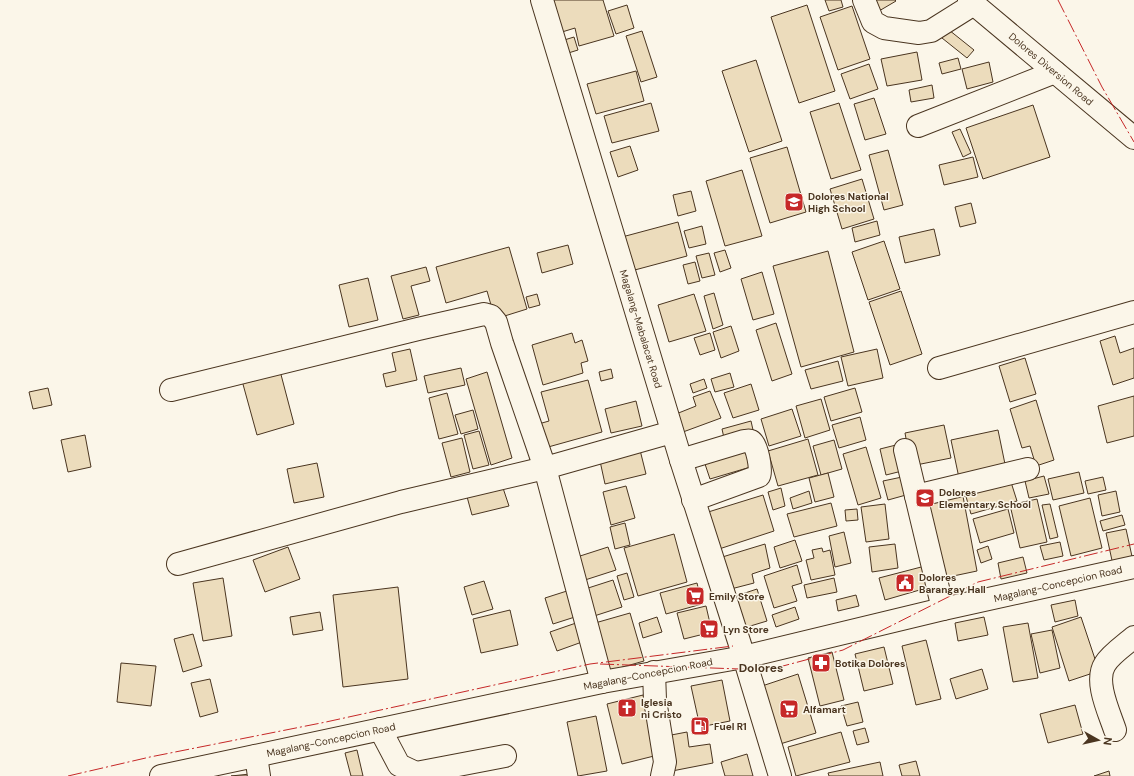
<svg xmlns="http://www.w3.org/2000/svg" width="1134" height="776" font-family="'DM Sans',sans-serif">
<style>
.building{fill:#ecdcbc;stroke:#4a3520}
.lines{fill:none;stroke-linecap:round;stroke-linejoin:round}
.minor-casing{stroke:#4a3520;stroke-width:24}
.major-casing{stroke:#4a3520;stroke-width:24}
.minor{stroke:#fbf6e9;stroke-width:22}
.major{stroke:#fbf6e9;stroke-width:22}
.power{stroke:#c62828;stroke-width:1;stroke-dasharray:14 3 2 3;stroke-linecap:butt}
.labels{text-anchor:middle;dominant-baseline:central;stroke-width:3;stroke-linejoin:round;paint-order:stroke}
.street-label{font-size:10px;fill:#4a3520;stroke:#fbf6e9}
.poi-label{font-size:10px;font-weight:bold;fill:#4a3520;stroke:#fbf6e9;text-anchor:start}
.quarter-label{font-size:12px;font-weight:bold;fill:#4a3520;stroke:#fbf6e9}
</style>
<rect width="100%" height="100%" fill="#fbf6e9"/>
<!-- building -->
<g class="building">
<polygon points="552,0 603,0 614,36 579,46 575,28 562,32"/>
<polygon points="825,0 841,0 843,7 829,11"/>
<polygon points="873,0 895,0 896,1 879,11"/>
<polygon points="627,5 634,28 616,34 608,11"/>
<polygon points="807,5 835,91 799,103 771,17"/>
<polygon points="852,6 870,59 838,70 820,17"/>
<polygon points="944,26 974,50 967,58 937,34"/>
<polygon points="642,31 657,77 641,82 626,36"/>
<polygon points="574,37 578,50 565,54 561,41"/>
<polygon points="917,52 922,80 887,86 881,59"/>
<polygon points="958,58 961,69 942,74 939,63"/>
<polygon points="756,60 782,141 749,152 722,71"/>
<polygon points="989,62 993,82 967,89 962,69"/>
<polygon points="869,64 878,89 850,99 841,74"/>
<polygon points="636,71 644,101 596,114 587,84"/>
<polygon points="932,85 934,98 911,102 909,90"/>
<polygon points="874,98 886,134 865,140 854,104"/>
<polygon points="651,103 659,131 612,143 604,116"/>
<polygon points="839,103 861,170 831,179 810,112"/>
<polygon points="1033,105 1050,157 983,179 966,128"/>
<polygon points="960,129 971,153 963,157 952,132"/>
<polygon points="630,146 638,170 618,177 610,152"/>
<polygon points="787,147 806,212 770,223 750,158"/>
<polygon points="888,150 903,205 884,210 869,155"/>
<polygon points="973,157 978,177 944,185 939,165"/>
<polygon points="742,170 762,236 725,246 706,181"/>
<polygon points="862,179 874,219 842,229 830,189"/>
<polygon points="691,191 696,211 678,216 673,195"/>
<polygon points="971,203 976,223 960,227 955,207"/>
<polygon points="877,221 880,235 855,242 852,228"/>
<polygon points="678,222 687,256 631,271 622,237"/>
<polygon points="702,226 706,244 689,248 684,231"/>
<polygon points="934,229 940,255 905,263 899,237"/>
<polygon points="884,241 900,289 868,300 852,252"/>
<polygon points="568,245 573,264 542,273 537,253"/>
<polygon points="509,247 527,309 495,319 487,291 446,303 436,267"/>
<polygon points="725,250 731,268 720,272 714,253"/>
<polygon points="828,251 854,352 801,367 773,266"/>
<polygon points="709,253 715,275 702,278 696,256"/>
<polygon points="695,262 700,281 688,284 683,265"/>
<polygon points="426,267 430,281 411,286 419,315 403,319 391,276"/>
<polygon points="762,272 774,314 753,320 741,279"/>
<polygon points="368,278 378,320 349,327 339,285"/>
<polygon points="901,291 922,354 890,365 869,302"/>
<polygon points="714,293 723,325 713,329 704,296"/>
<polygon points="537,294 540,305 529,308 526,297"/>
<polygon points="694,294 706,331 669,342 658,305"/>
<polygon points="776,323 792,374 772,381 756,330"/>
<polygon points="731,326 739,351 721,358 713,332"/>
<polygon points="572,333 575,343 582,340 588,361 581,363 583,373 543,385 532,345"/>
<polygon points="710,333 715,350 700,355 694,338"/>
<polygon points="1115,336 1120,353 1134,348 1134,378 1113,385 1100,341"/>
<polygon points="410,349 417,380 386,387 383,374 396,371 392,353"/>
<polygon points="877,349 883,378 848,386 841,357"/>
<polygon points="1025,358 1036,394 1010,402 999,366"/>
<polygon points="838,361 843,381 811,389 805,370"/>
<polygon points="279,367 294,424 257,435 241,377"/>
<polygon points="461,368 465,385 428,393 424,376"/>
<polygon points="611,369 613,378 601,381 599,372"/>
<polygon points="487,372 512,458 491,465 466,379"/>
<polygon points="730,373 734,387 715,392 711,379"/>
<polygon points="704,379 707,388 693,393 690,384"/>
<polygon points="588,380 602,432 541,449 535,425 549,421 541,392"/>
<polygon points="751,384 759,410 733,418 724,393"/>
<polygon points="48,388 52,405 33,409 29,392"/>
<polygon points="855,388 862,412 831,421 824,397"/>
<polygon points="710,391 721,418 683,432 676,414 696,406 693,397"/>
<polygon points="447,393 458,434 439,439 429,398"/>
<polygon points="1134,396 1134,436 1107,443 1098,406"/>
<polygon points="821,399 830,430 805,438 796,406"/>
<polygon points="1036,400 1054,460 1036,466 1030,446 1022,448 1010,409"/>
<polygon points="636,401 642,426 611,433 605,409"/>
<polygon points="792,409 801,436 769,446 761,419"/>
<polygon points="473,410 478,429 461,434 455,415"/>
<polygon points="860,417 866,440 839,448 832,425"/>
<polygon points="751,421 753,430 724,438 722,429"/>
<polygon points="944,425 951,458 911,466 905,433"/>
<polygon points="998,430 1006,469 959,478 951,440"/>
<polygon points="479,431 489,465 473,469 464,435"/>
<polygon points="85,435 91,467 68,472 61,440"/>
<polygon points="462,438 470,472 451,477 442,443"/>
<polygon points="808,439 818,475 778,486 768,451"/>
<polygon points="834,440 842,469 821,475 813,446"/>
<polygon points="900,444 906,470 886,475 880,449"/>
<polygon points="866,447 881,498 858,505 843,454"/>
<polygon points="748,448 754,466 710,479 704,461"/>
<polygon points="640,450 646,474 605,484 600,461"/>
<polygon points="317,463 324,497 294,503 287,469"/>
<polygon points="1079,472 1084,493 1053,500 1048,479"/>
<polygon points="828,473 834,497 815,502 809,478"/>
<polygon points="1044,476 1049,494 1029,498 1025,481"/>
<polygon points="902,477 906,495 888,500 883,481"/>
<polygon points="1103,477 1106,490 1088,494 1085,481"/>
<polygon points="1010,479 1017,501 971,514 965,493"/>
<polygon points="501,482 509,506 472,515 466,493"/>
<polygon points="626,486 635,518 611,525 603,492"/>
<polygon points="781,488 785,506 773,510 768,492"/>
<polygon points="809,491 812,503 793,509 790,498"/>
<polygon points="962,491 977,571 939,579 924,499"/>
<polygon points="1116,491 1120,512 1102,516 1098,495"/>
<polygon points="763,495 774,531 716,550 705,513"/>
<polygon points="1090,498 1102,548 1071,556 1059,506"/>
<polygon points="1037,499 1047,542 1020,548 1010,505"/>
<polygon points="831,503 837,526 794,537 787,514"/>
<polygon points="885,504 889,539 866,542 861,507"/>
<polygon points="1050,504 1058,537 1050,539 1042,505"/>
<polygon points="857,509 858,520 846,521 845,510"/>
<polygon points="1008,509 1014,533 980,543 973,519"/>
<polygon points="1122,515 1125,525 1103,531 1100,521"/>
<polygon points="625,523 630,545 615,549 610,527"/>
<polygon points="1126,529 1133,561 1113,565 1106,533"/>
<polygon points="844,532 851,563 835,567 829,536"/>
<polygon points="674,534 687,582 638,596 624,548"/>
<polygon points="795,540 802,561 780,568 774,547"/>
<polygon points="1060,542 1063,556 1044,560 1040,546"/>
<polygon points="765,544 770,568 752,574 754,583 727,590 719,558"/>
<polygon points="895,544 898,568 872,572 869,547"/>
<polygon points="988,546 992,559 981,563 977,550"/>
<polygon points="288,547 300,579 265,592 253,560"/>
<polygon points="608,547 616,570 585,580 577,557"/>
<polygon points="822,548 823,552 830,550 835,575 811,580 806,560 814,558 812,550"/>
<polygon points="1023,557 1027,573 1001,579 998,563"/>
<polygon points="797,565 802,583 792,586 797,601 774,608 764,576"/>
<polygon points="925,566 930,587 885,600 879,578"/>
<polygon points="627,573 634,597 624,600 617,576"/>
<polygon points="223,578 232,636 203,641 193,583"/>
<polygon points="834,578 837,592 807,598 804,585"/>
<polygon points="613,580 622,607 591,617 582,590"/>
<polygon points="484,581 493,609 472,615 464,587"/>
<polygon points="697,583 702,604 666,614 660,593"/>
<polygon points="398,587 408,679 343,687 333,595"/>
<polygon points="757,589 767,621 737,630 727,599"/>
<polygon points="570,590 578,616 553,624 545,598"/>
<polygon points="856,595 859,606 838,611 836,600"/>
<polygon points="1075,600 1078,616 1055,622 1051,605"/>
<polygon points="706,606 712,632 684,639 677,613"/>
<polygon points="795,607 799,619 776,627 772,615"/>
<polygon points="510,610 518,645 481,653 473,619"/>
<polygon points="320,612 323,630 293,635 290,617"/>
<polygon points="630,613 644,661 609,671 595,623"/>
<polygon points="657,617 662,632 643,638 639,623"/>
<polygon points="984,617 988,635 958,641 955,623"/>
<polygon points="1081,617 1099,671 1069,681 1052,627"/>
<polygon points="576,623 582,642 557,651 550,632"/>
<polygon points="1028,623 1038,678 1013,682 1003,627"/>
<polygon points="1052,630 1060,668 1040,673 1031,634"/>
<polygon points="193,634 202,666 183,672 174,639"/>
<polygon points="926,640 941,699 916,705 902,646"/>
<polygon points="884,647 893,684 864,691 855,654"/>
<polygon points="832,652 844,700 820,706 808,658"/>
<polygon points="121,663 156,666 151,706 117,702"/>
<polygon points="982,669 988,689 956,699 950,679"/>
<polygon points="798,674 816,733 780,744 762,686"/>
<polygon points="210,679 218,712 200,717 191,683"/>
<polygon points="722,680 730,721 700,727 691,686"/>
<polygon points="643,695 658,755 622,764 607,704"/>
<polygon points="858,702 863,722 847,726 841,706"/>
<polygon points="1075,705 1083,734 1048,743 1040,714"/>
<polygon points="596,716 607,771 578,776 567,722"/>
<polygon points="865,728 869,742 857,745 853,731"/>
<polygon points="687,732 689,747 710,744 713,763 672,771 666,736"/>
<polygon points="841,732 850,762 796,776 788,747"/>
<polygon points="357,750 363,776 351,776 345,753"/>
<polygon points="747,754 753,776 725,776 721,762"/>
<polygon points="916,761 920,776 902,776 899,765"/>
<polygon points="880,762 883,776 829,776 828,773"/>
<polygon points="1109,771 1110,776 1094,776"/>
<polygon points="250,774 250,776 231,776"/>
</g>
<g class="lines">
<defs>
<g id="minor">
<polyline points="864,0 873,22 884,28 919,33 931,31 974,4"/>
<polyline points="918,126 1055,72"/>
<polyline points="939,368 1134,312"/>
<polyline points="171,390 418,329 484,314 491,316 496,322 502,343 545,468 602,682"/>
<polyline points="905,450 943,609"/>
<path d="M 681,460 L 744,441 C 746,441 749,440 751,441 C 757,444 762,471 759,476 L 693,500"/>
<polyline points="916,496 1028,469"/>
<polyline points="178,564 401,502 545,468 672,432"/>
<polyline points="744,657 780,776"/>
<polyline points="654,672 655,700 665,762 662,776"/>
<polyline points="380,729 399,765 416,773 505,756"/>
<path d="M 1115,730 C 1109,712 1094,681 1105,664 C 1111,654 1125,645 1134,637"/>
<polyline points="256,756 259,776"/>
</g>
<g id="major">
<polyline points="542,0 681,460 744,657"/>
<polyline points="969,0 1134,138"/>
<polyline points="161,776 602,682 744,657 943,609 1134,567"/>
</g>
</defs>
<!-- minor casing -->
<use href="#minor" class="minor-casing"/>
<!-- major casing -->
<use href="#major" class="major-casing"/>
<!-- minor -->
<use href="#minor" class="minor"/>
<!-- major -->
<use href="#major" class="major"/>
<!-- power -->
<g class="power">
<polyline points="1058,0 1102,87 1134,142"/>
<polyline points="600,664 768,670 843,650 978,582 1134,544"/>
<polyline points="68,776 150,757 326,722 590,664 733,646"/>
</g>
</g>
<!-- icons -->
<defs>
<symbol id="school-square" viewBox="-11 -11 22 22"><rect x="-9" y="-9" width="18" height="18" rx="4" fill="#c62828" stroke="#fbf6e9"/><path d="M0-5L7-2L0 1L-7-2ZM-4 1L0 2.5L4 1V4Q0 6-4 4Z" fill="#fff"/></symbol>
<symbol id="civic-square" viewBox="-11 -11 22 22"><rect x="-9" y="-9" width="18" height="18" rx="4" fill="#c62828" stroke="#fbf6e9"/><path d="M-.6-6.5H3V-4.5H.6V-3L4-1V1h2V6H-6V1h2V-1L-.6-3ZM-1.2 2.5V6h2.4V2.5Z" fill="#fff"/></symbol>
<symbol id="supermarket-square" viewBox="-11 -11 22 22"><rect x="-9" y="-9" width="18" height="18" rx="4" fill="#c62828" stroke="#fbf6e9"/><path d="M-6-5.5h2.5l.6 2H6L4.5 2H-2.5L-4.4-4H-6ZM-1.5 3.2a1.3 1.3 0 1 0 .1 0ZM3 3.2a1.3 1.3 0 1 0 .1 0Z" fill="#fff"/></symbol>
<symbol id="pharmacy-square" viewBox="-11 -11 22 22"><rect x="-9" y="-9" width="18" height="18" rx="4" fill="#c62828" stroke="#fbf6e9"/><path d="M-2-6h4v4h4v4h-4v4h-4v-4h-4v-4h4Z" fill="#fff"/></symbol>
<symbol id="church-square" viewBox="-11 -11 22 22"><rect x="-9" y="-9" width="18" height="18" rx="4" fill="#c62828" stroke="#fbf6e9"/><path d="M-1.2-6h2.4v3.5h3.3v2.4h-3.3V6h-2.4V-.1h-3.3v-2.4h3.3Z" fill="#fff"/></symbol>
<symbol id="fuel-square" viewBox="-11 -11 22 22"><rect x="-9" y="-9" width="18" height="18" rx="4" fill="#c62828" stroke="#fbf6e9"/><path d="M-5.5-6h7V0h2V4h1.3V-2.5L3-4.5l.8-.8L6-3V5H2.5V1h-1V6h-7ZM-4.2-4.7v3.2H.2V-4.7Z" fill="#fff"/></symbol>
</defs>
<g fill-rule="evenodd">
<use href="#school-square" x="783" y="191" width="22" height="22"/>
<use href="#school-square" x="914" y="487" width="22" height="22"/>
<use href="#civic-square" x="894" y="572" width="22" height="22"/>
<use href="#supermarket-square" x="684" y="585" width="22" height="22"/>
<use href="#supermarket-square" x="698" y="618" width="22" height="22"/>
<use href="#pharmacy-square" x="810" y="652" width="22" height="22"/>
<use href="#church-square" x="616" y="697" width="22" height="22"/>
<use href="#supermarket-square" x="778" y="698" width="22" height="22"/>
<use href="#fuel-square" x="689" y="715" width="22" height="22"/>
</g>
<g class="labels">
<!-- street labels -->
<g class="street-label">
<text transform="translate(1051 69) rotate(40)">Dolores Diversion Road</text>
<text transform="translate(641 329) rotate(73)">Magalang-Mabalacat Road</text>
<text transform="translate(1058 584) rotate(-13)">Magalang-Concepcion Road</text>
<text transform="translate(648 674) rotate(-11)">Magalang-Concepcion Road</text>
<text transform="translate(331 740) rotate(-12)">Magalang-Concepcion Road</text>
</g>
<!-- poi labels -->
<g class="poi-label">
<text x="808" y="196">Dolores National<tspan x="808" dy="12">High School</tspan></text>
<text x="939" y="492">Dolores<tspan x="939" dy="12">Elementary School</tspan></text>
<text x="919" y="577">Dolores<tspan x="919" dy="12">Barangay Hall</tspan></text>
<text x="709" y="596">Emily Store</text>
<text x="723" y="629">Lyn Store</text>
<text x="835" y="663">Botika Dolores</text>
<text x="641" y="702">Iglesia<tspan x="641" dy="12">ni Cristo</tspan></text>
<text x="803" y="709">Alfamart</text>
<text x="714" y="726">Fuel R1</text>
</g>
<!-- quarter labels -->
<g class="quarter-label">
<text x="761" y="668">Dolores</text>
</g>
</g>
<!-- north arrow -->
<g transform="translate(1098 740) rotate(98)" stroke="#fbf6e9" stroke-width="3" paint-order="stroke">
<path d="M0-3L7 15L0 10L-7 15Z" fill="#4a3520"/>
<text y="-6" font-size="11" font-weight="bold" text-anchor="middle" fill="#4a3520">N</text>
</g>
</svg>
